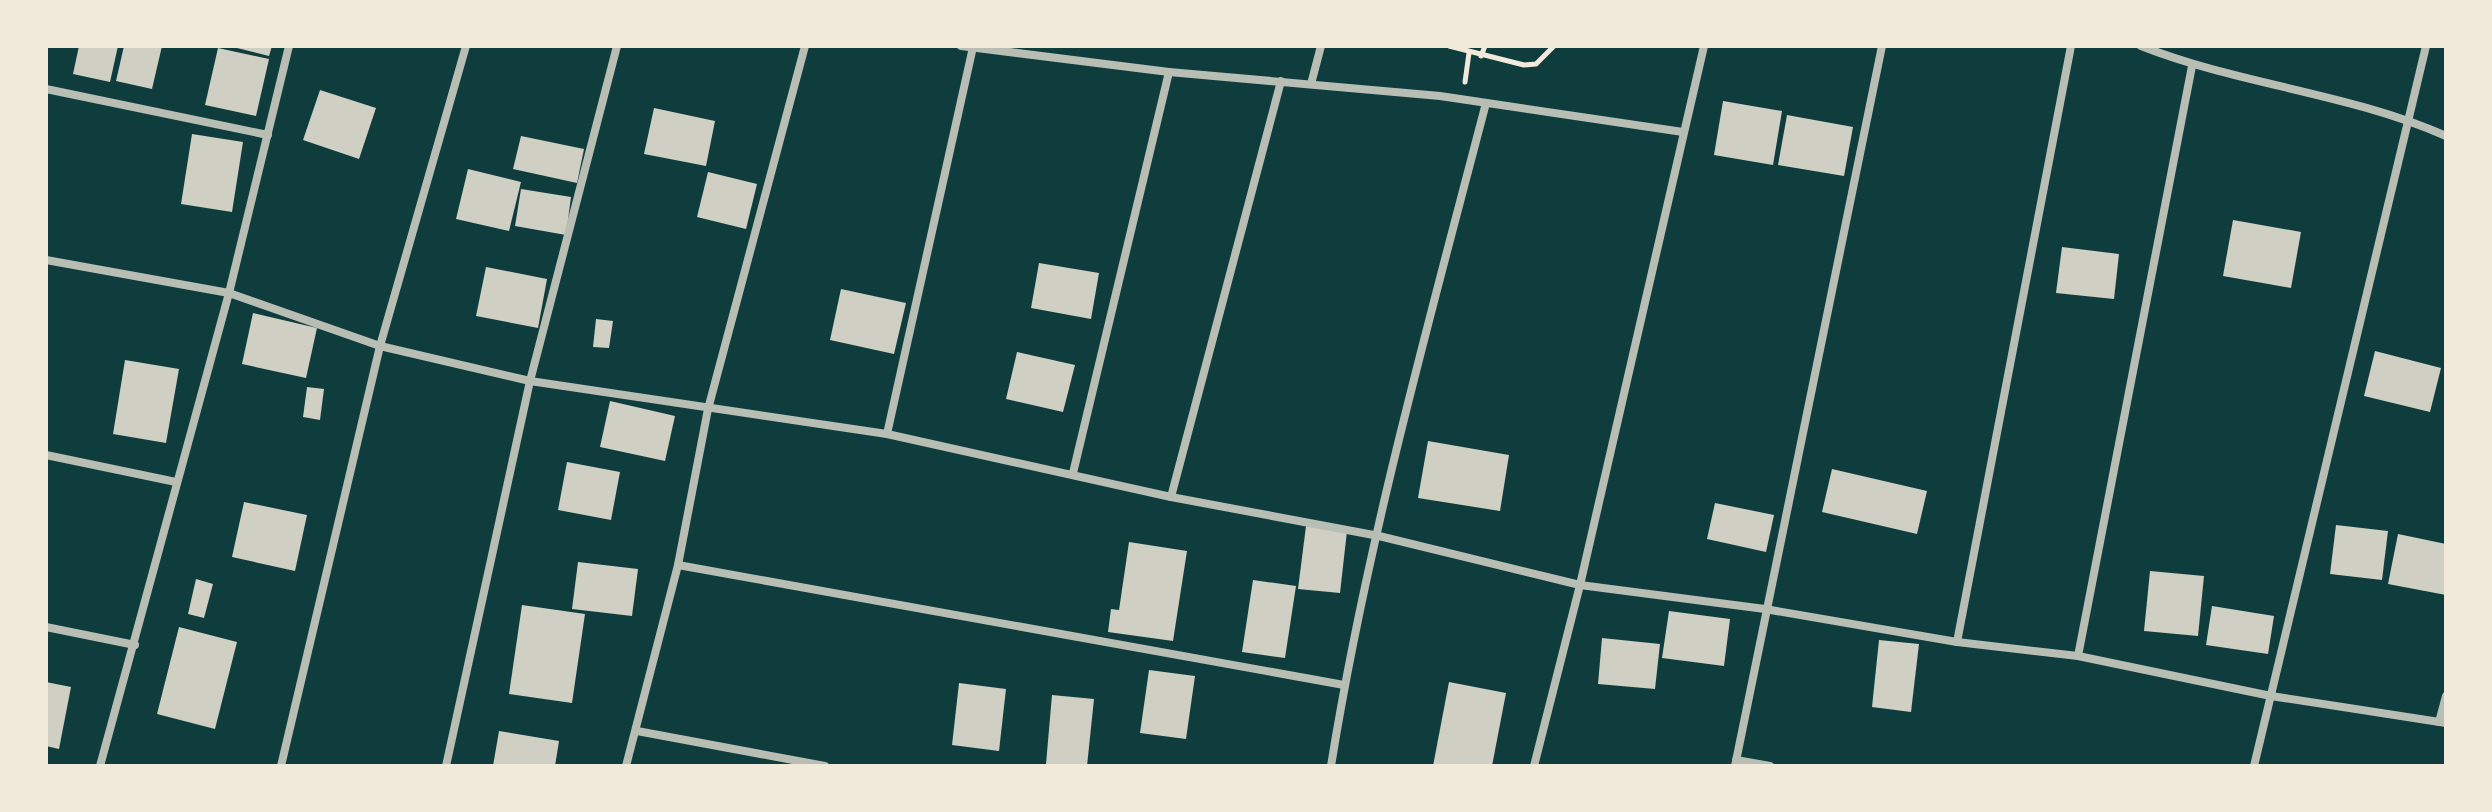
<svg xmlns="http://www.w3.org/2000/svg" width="2492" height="812" font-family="Arial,sans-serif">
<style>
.building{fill:#cfcfc3}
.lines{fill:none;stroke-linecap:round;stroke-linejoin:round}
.path{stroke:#f1e9da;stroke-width:5}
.minor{stroke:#b8beb3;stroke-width:8}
</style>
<rect width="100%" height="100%" fill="#0f3d3e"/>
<!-- building -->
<g class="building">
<polygon points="79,46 118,46 110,82 73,74"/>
<polygon points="124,46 162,46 152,89 116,81"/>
<polygon points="229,46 272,46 269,56"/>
<polygon points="218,48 269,59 256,116 205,105"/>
<polygon points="320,90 376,108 359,159 303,140"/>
<polygon points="1723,101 1782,111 1773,165 1714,155"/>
<polygon points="654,108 715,121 706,166 644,154"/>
<polygon points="1787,115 1853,127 1844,176 1778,165"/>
<polygon points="192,134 243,142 232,212 181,204"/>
<polygon points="521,136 584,149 577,183 513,169"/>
<polygon points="468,169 521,182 509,231 456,219"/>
<polygon points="708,172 757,184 746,229 697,217"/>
<polygon points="521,189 571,197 566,235 515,226"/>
<polygon points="2233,220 2301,232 2291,288 2223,276"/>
<polygon points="2062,247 2119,254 2114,299 2056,293"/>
<polygon points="1039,263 1099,273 1091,319 1031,308"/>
<polygon points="486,267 547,279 538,328 476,316"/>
<polygon points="841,289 906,303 894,354 830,340"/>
<polygon points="253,313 317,328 306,378 242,364"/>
<polygon points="596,319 613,321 609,348 593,347"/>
<polygon points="2375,351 2441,368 2430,412 2364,396"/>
<polygon points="1017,352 1075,365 1063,412 1006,399"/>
<polygon points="125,360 179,369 166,443 113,434"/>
<polygon points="307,387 324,389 320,420 303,417"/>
<polygon points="610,401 675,416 665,461 600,447"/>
<polygon points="1428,441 1509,455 1500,511 1418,498"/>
<polygon points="567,462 620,472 611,520 558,510"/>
<polygon points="1832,469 1927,491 1917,534 1822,512"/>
<polygon points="244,502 307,515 295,571 232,557"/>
<polygon points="1715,503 1774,515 1766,552 1707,539"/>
<polygon points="2336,525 2388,531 2382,580 2330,574"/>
<polygon points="1306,526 1347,531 1340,593 1298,589"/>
<polygon points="2398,534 2446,544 2446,595 2388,584"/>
<polygon points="1129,542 1187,551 1173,641 1108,632 1111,609 1119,610"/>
<polygon points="578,562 638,569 632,616 572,609"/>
<polygon points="2150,571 2204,576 2198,636 2144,631"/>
<polygon points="196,579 213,584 204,618 188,614"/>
<polygon points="1253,580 1296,586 1285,658 1242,652"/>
<polygon points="522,605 585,614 572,703 509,694"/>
<polygon points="2212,606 2274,616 2268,654 2206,645"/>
<polygon points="1669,611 1730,619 1724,666 1662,658"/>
<polygon points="179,627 237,642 215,729 157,714"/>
<polygon points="1602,638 1660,644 1655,689 1598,684"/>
<polygon points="1879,640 1919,644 1911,712 1872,707"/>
<polygon points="1149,670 1195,676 1186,739 1140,733"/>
<polygon points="46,682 71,687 59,749 46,746"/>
<polygon points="1449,682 1506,693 1492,766 1433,766"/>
<polygon points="959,683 1006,689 999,751 952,745"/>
<polygon points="1052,695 1094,699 1087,766 1046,764"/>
<polygon points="499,731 559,741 555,766 493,766"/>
</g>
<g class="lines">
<!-- path -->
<g class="path">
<polyline points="1449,46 1524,65 1536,64 1554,46"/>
<polyline points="1481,56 1485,46"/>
<polyline points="1465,82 1469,53"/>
</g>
<!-- minor -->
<g class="minor">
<polyline points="961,46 1169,72 1440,96 1683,132"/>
<path d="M 2141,46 C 2240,85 2349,93 2446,136"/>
<polyline points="1311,84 1321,46"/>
<polyline points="46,89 268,135"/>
<polyline points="46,260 229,293 380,346 530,381 887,434 1171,497 1379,536 1580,585 1765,609 1957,642 2078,656 2271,696 2446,723"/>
<polyline points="887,434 973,47"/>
<polyline points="46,455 176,482"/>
<polyline points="1073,473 1169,72"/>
<polyline points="1171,497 1281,81"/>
<polyline points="678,565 1344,685"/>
<polyline points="46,627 135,645"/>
<polyline points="1957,642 2071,46"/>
<polyline points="2078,656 2192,66"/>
<polyline points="2439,722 2446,696"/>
<polyline points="637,731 825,766"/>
<polyline points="1736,760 1770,766"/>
<polyline points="100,766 229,293 289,46"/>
<polyline points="281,766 380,346 466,46"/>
<polyline points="446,766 530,381 617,46"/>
<polyline points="626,766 678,565 708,409 805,46"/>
<path d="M 1331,766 C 1367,542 1429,322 1486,103"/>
<polyline points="1534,766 1580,585 1704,46"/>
<polyline points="1735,766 1882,46"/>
<polyline points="2254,766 2426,46"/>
</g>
</g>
<!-- border -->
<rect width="2492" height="812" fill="none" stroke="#f1e9da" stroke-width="96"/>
</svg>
